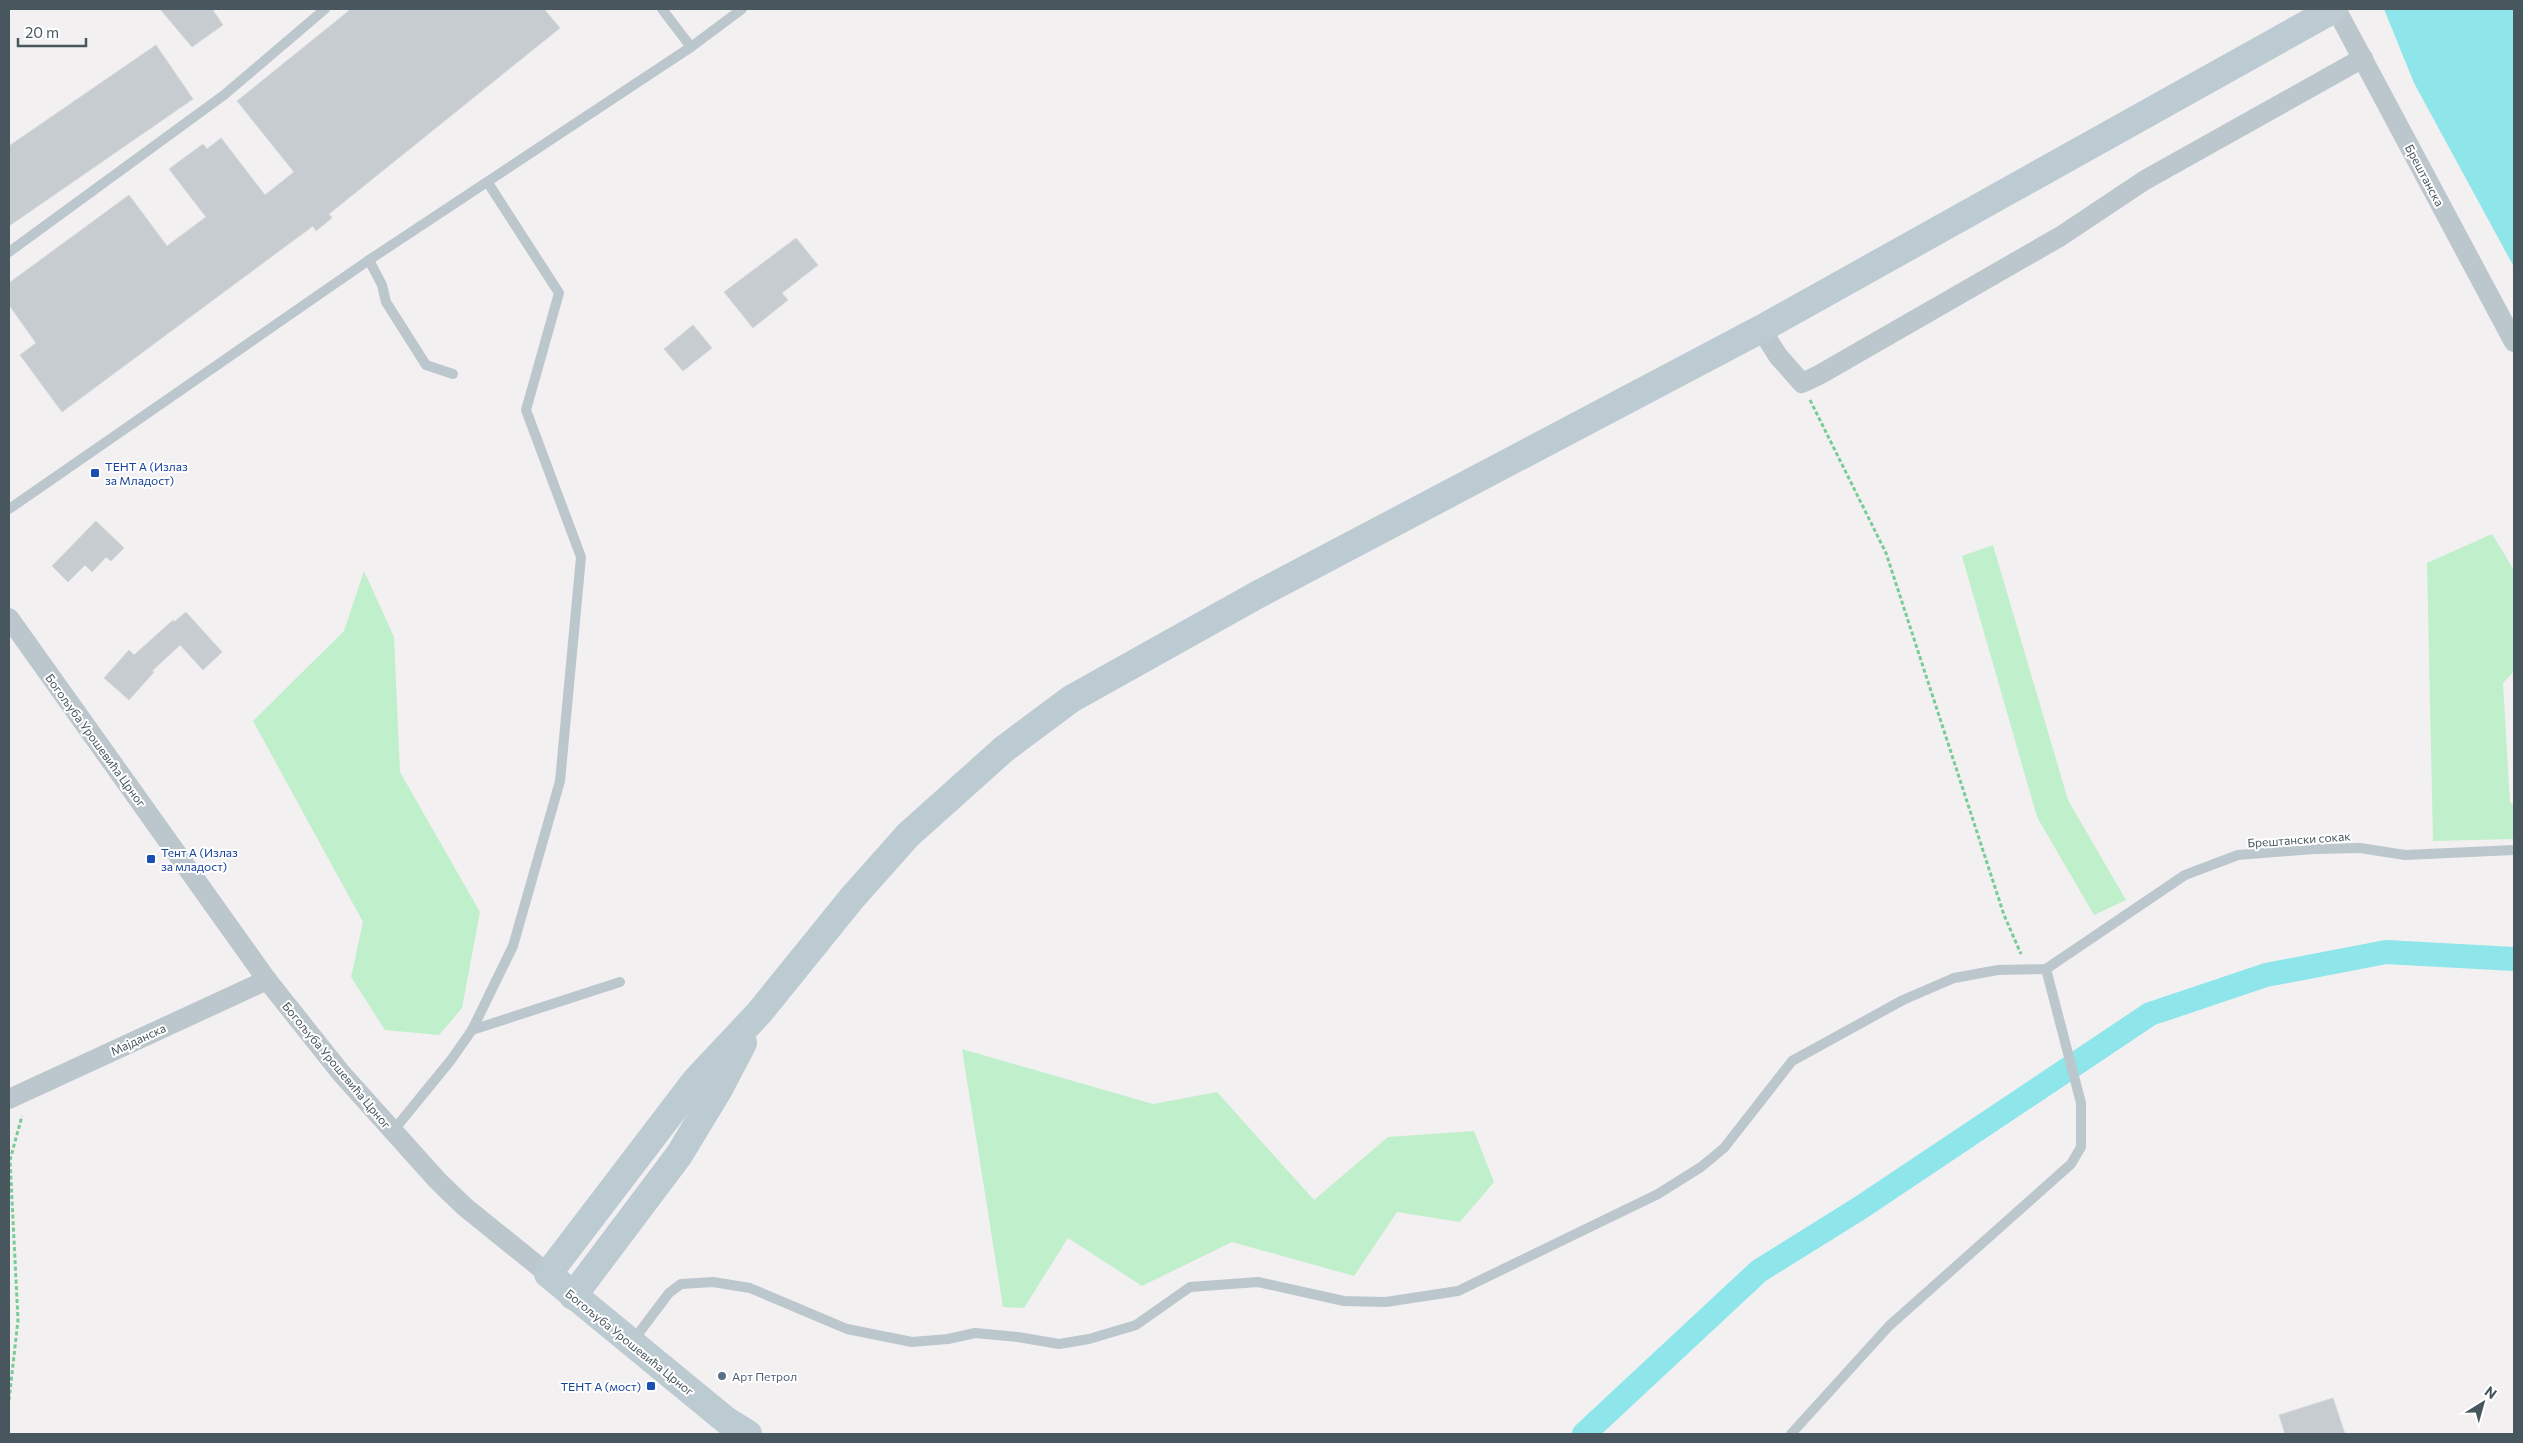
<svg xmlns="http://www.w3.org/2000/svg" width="2523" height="1443" font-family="Commissioner,sans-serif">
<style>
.green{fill:#c0efcb}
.water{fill:#8ee6eb}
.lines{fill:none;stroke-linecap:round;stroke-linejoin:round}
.canal{stroke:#8ee6eb;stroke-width:24}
.building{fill:#c7ccd0;stroke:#d4d8db}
.path{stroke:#78cc96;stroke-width:3;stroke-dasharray:4 2.5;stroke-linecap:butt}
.lane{stroke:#bcc7cd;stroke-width:10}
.street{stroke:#bcc7cd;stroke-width:20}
.secondary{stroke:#bccad1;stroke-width:28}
.transit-dot{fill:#1a4fb4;stroke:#fff;stroke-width:2}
.service-dot{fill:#5c6f8a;stroke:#fff;stroke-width:2}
.labels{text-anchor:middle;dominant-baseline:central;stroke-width:4;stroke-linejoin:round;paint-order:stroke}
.street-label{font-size:12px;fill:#48575e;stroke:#fff}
.transit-label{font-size:12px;fill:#164399;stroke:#fff;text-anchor:start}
.service-label{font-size:12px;fill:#4e5e75;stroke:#fff;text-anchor:start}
</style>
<rect width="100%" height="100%" fill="#f3f0f1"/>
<!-- green -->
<g class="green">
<polygon points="2492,534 2514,570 2514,671 2503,683 2510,803 2514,804 2514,839 2433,841 2427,563"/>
<polygon points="1993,545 2068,800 2126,900 2094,915 2037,817 1962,556"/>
<polygon points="364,571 394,637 400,772 480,912 462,1008 439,1035 385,1030 351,977 363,922 253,721 344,631"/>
<polygon points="962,1049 1153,1104 1217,1092 1314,1200 1388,1137 1474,1131 1494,1182 1460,1222 1397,1212 1354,1276 1232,1242 1142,1286 1068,1238 1024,1308 1003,1307"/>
</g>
<!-- water -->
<polygon class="water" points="2384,9 2514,9 2514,267 2414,83"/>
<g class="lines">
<!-- canal -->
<polyline class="canal" points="1584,1434 1759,1271 1860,1208 2150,1014 2266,975 2386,952 2514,959"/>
</g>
<!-- building -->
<g class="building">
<polygon points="160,9 212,9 223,25 192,47"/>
<polygon points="351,9 544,9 560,28 329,214 332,218 316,231 313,226 62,412 20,355 36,343 9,305 9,283 129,195 167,246 206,217 169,169 203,144 207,149 221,138 265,195 294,172 237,101"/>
<polygon points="156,45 193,99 9,226 9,146"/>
<polygon points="796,238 818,265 782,293 788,300 753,328 724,292"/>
<polygon points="693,325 712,348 683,371 664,349"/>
<polygon points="96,521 124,548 111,561 106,557 92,572 85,565 68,582 52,566"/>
<polygon points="186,612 222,652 203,670 180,645 152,671 154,672 129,700 104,678 129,650 134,655 173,620 174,622"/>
<polygon points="2333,1398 2345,1434 2285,1434 2279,1415"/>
</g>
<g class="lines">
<!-- path -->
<g class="path">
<polyline points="1810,400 1886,553 2004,915 2021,954"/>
<polyline points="9,1400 18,1320 10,1160 22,1116"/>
</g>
<!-- lane -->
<g class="lane">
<polyline points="662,9 691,47"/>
<polyline points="9,252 224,95 325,9"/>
<polyline points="369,260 382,285 386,302 426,365 453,374"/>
<polyline points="9,509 369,260 691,47 742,9"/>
<polyline points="472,1030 513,946 560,781 581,557 526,410 559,293 488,183"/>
<polyline points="393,1131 451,1060 472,1030 620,982"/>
<polyline points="632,1342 669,1293 681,1284 713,1282 750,1288 847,1329 912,1342 948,1339 975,1333 1018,1337 1059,1344 1089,1339 1136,1325 1190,1287 1258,1282 1344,1301 1386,1302 1458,1291 1658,1194 1701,1167 1724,1148 1792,1061 1903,1000 1954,978 1998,970 2046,969 2185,875 2238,855 2314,849 2360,848 2405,855 2514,850"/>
<polyline points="1791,1434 1889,1326 2071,1164 2081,1147 2081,1103 2046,969"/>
</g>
<!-- street -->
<g class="street">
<polyline points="2336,9 2514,342"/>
<polyline points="1761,329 1778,356 1802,383 1819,375 2061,236 2145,180 2363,58"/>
<polyline points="9,618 267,980 341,1073 438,1181 465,1207 548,1274"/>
<polyline points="9,1099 267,980"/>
</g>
<!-- secondary -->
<g class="secondary">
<polyline points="573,1296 679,1155 719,1089 743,1043"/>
<polyline points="748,1434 727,1421 548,1274 696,1080 759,1013 852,898 908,835 1004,749 1071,699 1257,595 1761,329 2334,9"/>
</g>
</g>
<!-- markers -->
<g class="transit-dot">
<rect x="90" y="468" width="10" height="10" rx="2.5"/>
<rect x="146" y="854" width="10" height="10" rx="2.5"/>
<rect x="646" y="1381" width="10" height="10" rx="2.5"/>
</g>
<circle class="service-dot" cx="722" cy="1376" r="5"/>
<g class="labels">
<!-- street labels -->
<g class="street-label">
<text transform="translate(2425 175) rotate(62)">Брештанска</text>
<text transform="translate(96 740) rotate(54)">Богољуба Урошевића Црног</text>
<text transform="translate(2299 839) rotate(-4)">Брештански сокак</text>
<text transform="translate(138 1039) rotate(-25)">Мајданска</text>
<text transform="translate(337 1065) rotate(50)">Богољуба Урошевића Црног</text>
<text transform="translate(630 1342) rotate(39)">Богољуба Урошевића Црног</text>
</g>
<!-- transit labels -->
<g class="transit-label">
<text x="105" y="466">ТЕНТ А (Излаз<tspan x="105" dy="14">за Младост)</tspan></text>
<text x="161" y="852">Тент А (Излаз<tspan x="161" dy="14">за младост)</tspan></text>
<text x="641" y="1386" text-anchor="end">ТЕНТ А (мост)</text>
</g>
<!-- service labels -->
<g class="service-label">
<text x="732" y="1376">Арт Петрол</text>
</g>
</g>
<!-- border -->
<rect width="2523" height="1443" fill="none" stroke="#48575e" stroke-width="20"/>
<!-- north arrow -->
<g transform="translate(2483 1403) rotate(37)" stroke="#ffffff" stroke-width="4" paint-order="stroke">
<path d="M0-4L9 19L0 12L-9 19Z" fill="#48575e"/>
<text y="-8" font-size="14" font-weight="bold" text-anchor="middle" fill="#48575e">N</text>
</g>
<!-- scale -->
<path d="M18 38v8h68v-8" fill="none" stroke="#48575e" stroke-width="2.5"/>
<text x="25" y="38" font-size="15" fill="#48575e" stroke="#ffffff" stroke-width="4" paint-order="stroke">20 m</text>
</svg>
